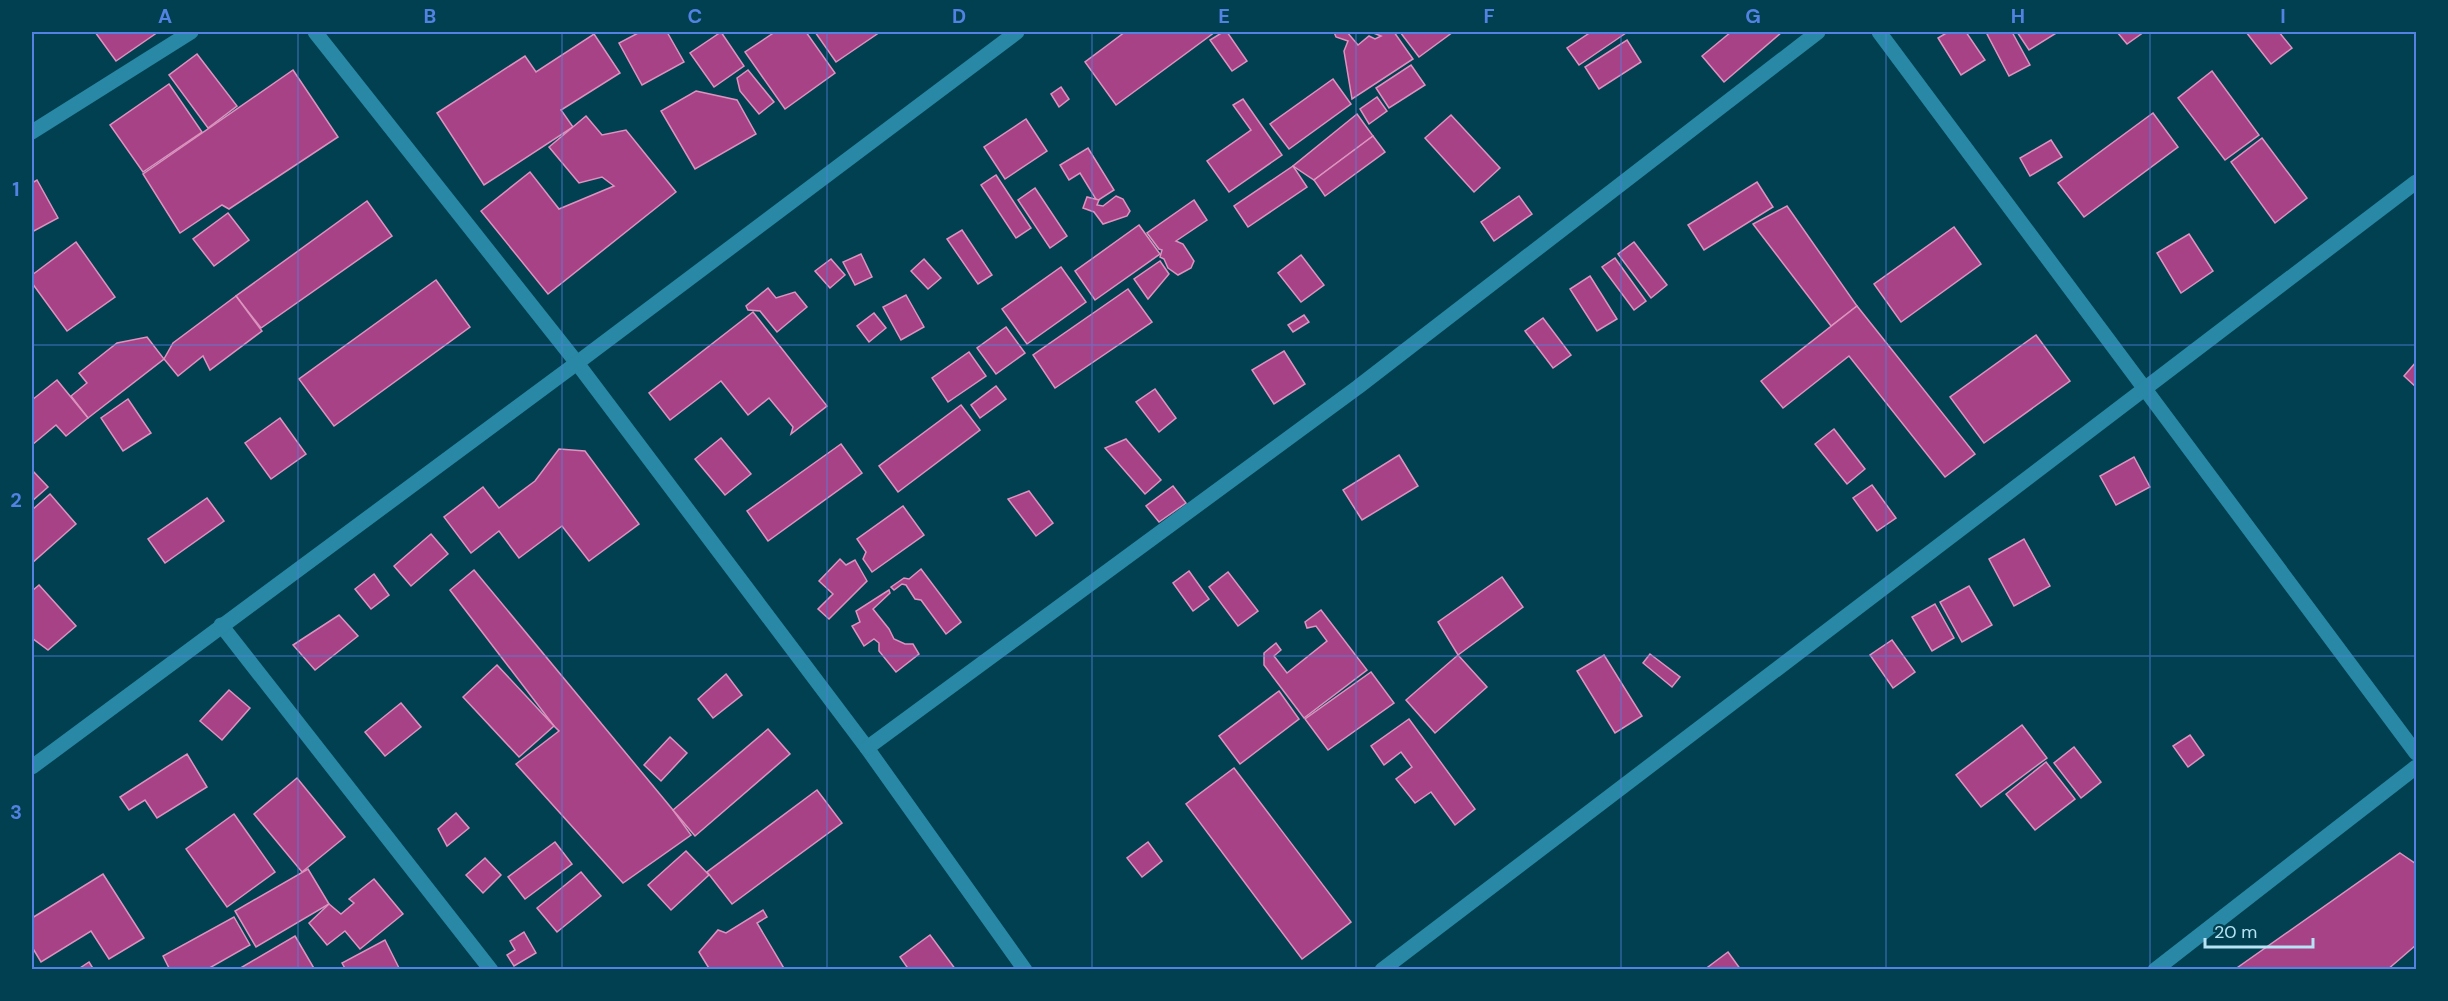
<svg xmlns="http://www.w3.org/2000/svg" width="2448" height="1001" font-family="'DM Sans',sans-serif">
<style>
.building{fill:#a84286;stroke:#dd93c0;stroke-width:1.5}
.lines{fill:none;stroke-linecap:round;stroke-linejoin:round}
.minor{stroke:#2888a5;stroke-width:15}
.grid{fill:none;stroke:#5382e2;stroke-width:1.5;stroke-opacity:0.55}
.neatline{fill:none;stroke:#5382e2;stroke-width:2}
.grid-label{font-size:20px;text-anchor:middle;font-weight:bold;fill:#5382e2}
</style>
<rect width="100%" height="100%" fill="#004051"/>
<!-- building -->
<g class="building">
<polygon points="95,32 158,32 116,61"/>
<polygon points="640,32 667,32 684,62 642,85 619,43"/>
<polygon points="721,32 744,66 714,87 690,53"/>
<polygon points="775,32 806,32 835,73 785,109 745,52"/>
<polygon points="815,32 880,32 836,62"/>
<polygon points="1125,32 1215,32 1116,105 1085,62"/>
<polygon points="1223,32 1227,32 1247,61 1232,71 1210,40"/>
<polygon points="1334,32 1347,32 1358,45 1369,36 1375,39 1381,36 1371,32 1394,32 1413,59 1352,99 1344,51 1348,41 1336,37"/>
<polygon points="1400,32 1453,32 1419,57"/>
<polygon points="1591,32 1625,32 1626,33 1579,65 1567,48"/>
<polygon points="1731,32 1782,32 1724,82 1702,56"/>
<polygon points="1948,32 1966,32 1985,60 1961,75 1938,38"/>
<polygon points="1991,32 2012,32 2030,65 2009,76 1987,34"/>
<polygon points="2017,32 2058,32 2029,50"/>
<polygon points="2117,32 2144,32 2127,44"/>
<polygon points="2246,32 2279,32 2292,48 2271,64"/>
<polygon points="594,34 620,73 561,110 573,127 484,185 437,113 525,56 536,72"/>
<polygon points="1627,40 1641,62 1599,89 1585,67"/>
<polygon points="197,54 237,106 208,128 169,75"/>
<polygon points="1411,65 1425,85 1389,108 1376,88"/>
<polygon points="293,70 338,137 229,209 222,205 180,233 143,174"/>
<polygon points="748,70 774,102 759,114 740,91 737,78"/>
<polygon points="2212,71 2259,135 2225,160 2178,98"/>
<polygon points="1333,79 1351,104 1289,149 1270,124"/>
<polygon points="169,84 202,132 143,172 110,125"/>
<polygon points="1061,87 1069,99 1059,107 1051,94"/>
<polygon points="696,91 737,100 756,134 695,169 661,111"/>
<polygon points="1377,97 1387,111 1369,124 1360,109"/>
<polygon points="1243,99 1282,155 1229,192 1207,161 1251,130 1233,105"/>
<polygon points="2153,113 2178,147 2084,217 2058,183"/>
<polygon points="1357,114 1373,136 1314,180 1293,166"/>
<polygon points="1451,115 1500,168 1474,192 1425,138"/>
<polygon points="586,116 602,135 626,130 676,192 548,294 481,211 530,172 559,209 614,186 602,177 579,183 549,147"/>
<polygon points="1026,119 1047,151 1005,179 984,147"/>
<polygon points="1373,136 1385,152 1325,196 1314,180"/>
<polygon points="2262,138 2307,198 2275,223 2231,162"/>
<polygon points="2051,140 2062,157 2030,176 2020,158"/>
<polygon points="1088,148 1114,190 1097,201 1080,173 1069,180 1060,165"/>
<polygon points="1293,166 1307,187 1248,227 1234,206"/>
<polygon points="996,175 1031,228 1016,238 981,185"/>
<polygon points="37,180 58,218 32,232 32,183"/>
<polygon points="1757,182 1773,207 1704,250 1688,225"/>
<polygon points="1035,188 1067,236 1050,248 1018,200"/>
<polygon points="1116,196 1123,199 1130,211 1127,216 1103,224 1094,212 1083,208 1087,197 1099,200 1097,205 1103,206"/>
<polygon points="1519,196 1532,214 1494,241 1481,222"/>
<polygon points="1194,200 1207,220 1176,241 1183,244 1194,261 1191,268 1178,275 1168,268 1164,259 1160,257 1162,250 1159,249 1147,233"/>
<polygon points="367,201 392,236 261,328 236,296"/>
<polygon points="1787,206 1857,306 1831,326 1753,224"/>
<polygon points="228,213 249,240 214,266 193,239"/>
<polygon points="1139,225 1160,254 1095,300 1075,271"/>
<polygon points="1954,227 1981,264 1901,322 1874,284"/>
<polygon points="962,230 992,275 978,284 947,239"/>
<polygon points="2189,234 2213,271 2181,293 2157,253"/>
<polygon points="76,242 115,297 67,331 32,283 32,275"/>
<polygon points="1634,242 1667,285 1651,298 1618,254"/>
<polygon points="861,254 872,277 855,285 843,262"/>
<polygon points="1301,255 1324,285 1301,302 1278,273"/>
<polygon points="1615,258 1646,301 1634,310 1602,267"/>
<polygon points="831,259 845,275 830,288 815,271"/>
<polygon points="924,259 941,278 928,289 911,271"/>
<polygon points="1160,261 1169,274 1148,299 1134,279"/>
<polygon points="1061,267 1086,302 1027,344 1002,309"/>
<polygon points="1590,276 1617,319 1597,331 1570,289"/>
<polygon points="436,280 470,327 334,426 299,379"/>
<polygon points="768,288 776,298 795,292 807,307 777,332 760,311 748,310 746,306"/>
<polygon points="1128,289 1152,322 1055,388 1033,355"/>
<polygon points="906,295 924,327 901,340 883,307"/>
<polygon points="236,296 262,331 210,370 203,356 178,376 164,359 173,343"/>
<polygon points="1857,306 1975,454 1945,477 1849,356 1783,408 1761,381"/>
<polygon points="753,312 827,406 791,434 793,427 769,398 748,415 721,381 670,420 649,393"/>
<polygon points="874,313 886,328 869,342 857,326"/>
<polygon points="1304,315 1309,322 1293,332 1288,325"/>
<polygon points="1543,318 1571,355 1553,368 1525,331"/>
<polygon points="1006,327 1025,353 996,374 977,348"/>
<polygon points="2036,335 2070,381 1984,443 1950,397"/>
<polygon points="147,337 164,359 88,418 71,396 87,383 79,373 117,343"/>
<polygon points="1284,351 1305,384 1274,404 1252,370"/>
<polygon points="969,352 986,376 948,402 932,378"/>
<polygon points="2416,362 2416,387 2404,376"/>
<polygon points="57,380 88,418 66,436 56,425 32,445 32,400"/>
<polygon points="996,386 1006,399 980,418 971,405"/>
<polygon points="1155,389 1176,418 1159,432 1136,402"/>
<polygon points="128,399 151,433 123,451 101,418"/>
<polygon points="961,405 980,430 898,492 879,466"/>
<polygon points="280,418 306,454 271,479 245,443"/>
<polygon points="1834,429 1865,469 1847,484 1815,444"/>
<polygon points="721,438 751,474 725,495 695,459"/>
<polygon points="1126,439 1161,480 1145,494 1105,448"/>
<polygon points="841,444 862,473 768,541 747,511"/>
<polygon points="559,449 585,451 639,524 589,561 562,526 519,558 499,531 471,553 444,517 483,487 499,508 535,481"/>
<polygon points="1399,455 1418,486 1362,520 1343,490"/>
<polygon points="2134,457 2150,487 2116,505 2100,476"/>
<polygon points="32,470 48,487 32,501"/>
<polygon points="1872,485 1896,518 1877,531 1853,498"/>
<polygon points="1173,486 1186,503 1159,522 1146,506"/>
<polygon points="1029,491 1053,523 1036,536 1008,499"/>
<polygon points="50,494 76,524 32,563 32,510"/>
<polygon points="207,498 224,521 165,563 148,539"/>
<polygon points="903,506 924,535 872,572 863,559 866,552 857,539"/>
<polygon points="431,534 448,554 411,586 394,566"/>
<polygon points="2024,539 2050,586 2014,606 1989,559"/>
<polygon points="840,559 846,565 855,560 867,581 829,619 818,609 833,594 819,581"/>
<polygon points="921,569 961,622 946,634 921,600 915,599 906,585 902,584 894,590 891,587 904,578 909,579"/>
<polygon points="474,570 673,810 691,835 623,883 516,764 559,731 554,726 450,590"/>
<polygon points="1189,571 1209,599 1193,611 1173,583"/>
<polygon points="1228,572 1258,611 1238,626 1209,587"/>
<polygon points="374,574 389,595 371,609 355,589"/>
<polygon points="1502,577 1523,607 1458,655 1438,622"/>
<polygon points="39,585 76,626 48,650 32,638 32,591"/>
<polygon points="1969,586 1992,625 1962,642 1940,602"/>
<polygon points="889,590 890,593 873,609 889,629 894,639 905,644 913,644 919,654 896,672 879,651 879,643 874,639 864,646 852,626 860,622 856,611"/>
<polygon points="1935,604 1954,638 1932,651 1912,617"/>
<polygon points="1321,610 1367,670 1304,718 1264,665 1264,653 1276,643 1281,650 1274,656 1287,673 1327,641 1316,626 1307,628 1305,622"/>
<polygon points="339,615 358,636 315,670 293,645"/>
<polygon points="1892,640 1915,672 1893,688 1870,655"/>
<polygon points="1650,654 1680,677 1672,687 1643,663"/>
<polygon points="1458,655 1487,687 1435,733 1406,700"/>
<polygon points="1604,655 1642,716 1615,733 1577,671"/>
<polygon points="497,665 554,726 519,757 463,697"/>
<polygon points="1371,672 1394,703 1328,750 1305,719"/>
<polygon points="726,674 742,695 713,718 698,699"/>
<polygon points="229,690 250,708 222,740 200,721"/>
<polygon points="1279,691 1299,719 1240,764 1219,736"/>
<polygon points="401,703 421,727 385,756 365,732"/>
<polygon points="1409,719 1475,809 1455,825 1431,792 1415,803 1396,779 1412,767 1401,752 1384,765 1371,746"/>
<polygon points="2022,725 2047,758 1981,807 1956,775"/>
<polygon points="768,729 790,754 695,836 673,810"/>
<polygon points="2190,735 2204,755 2188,767 2173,746"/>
<polygon points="670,737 687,753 661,781 644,765"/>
<polygon points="2074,747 2101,782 2081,798 2054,763"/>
<polygon points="187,754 207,787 157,818 145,800 129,810 120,797"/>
<polygon points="2046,762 2075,799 2035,830 2006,794"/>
<polygon points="1234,768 1351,922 1302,959 1186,804"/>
<polygon points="297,778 345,837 302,872 254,814"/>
<polygon points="817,790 842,823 732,904 707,872"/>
<polygon points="456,813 469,828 447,846 438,829"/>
<polygon points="234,814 275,872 227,907 186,849"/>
<polygon points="555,842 572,864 525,899 508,877"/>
<polygon points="1148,842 1162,861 1142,877 1127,858"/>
<polygon points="686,851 709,875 671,910 648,885"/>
<polygon points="2400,853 2416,864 2416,945 2387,970 2234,970"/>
<polygon points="485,858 501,875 483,893 466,875"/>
<polygon points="308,869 329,904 256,947 235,911"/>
<polygon points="581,872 601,896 557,932 537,908"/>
<polygon points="103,874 144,938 109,959 91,931 41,962 32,947 32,918"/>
<polygon points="374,879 403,914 360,949 345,931 327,945 309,923 329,904 341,914 354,903 349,899"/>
<polygon points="763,910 767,917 757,923 785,970 710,970 699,952 718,930 726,933"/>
<polygon points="234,917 250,945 206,970 170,970 163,956"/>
<polygon points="524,932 536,953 514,966 507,955 515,950 510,941"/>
<polygon points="930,935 956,970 909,970 900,957"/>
<polygon points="295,936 315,970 237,970"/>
<polygon points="385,940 400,970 346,970 342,963"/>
<polygon points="1728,952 1741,970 1704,970"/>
<polygon points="89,962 94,970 77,970"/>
</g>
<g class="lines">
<!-- minor -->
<g class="minor">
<polyline points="315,32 577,363 867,748 1025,970"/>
<polyline points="1879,32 2416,753"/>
<polyline points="32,132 191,32"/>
<polyline points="221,625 491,970"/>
<polyline points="867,748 1358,387 1818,32"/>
<polyline points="32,767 577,363 1017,32"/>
<polyline points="1382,970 2416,182"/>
<polyline points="2155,970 2416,767"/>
</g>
</g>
<!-- grid -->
<path class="grid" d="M 298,32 L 298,970M 562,32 L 562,970M 827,32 L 827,970M 1092,32 L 1092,970M 1356,32 L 1356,970M 1621,32 L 1621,970M 1886,32 L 1886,970M 2150,32 L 2150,970M 32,345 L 2416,345M 32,656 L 2416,656"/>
<!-- border -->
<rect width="2448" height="1001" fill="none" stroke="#004051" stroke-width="66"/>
<!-- scale -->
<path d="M2205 938v9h108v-9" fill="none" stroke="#b6e4f5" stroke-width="3"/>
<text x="2214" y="938" font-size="18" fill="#b6e4f5" stroke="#004051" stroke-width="4.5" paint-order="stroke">20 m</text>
<rect x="33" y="33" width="2382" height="935" class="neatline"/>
<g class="grid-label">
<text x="165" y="23">A</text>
<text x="430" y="23">B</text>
<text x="695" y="23">C</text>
<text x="959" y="23">D</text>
<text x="1224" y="23">E</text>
<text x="1489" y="23">F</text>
<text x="1753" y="23">G</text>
<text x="2018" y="23">H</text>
<text x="2283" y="23">I</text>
<text x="16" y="196">1</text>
<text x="16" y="507">2</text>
<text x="16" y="819">3</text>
</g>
</svg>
